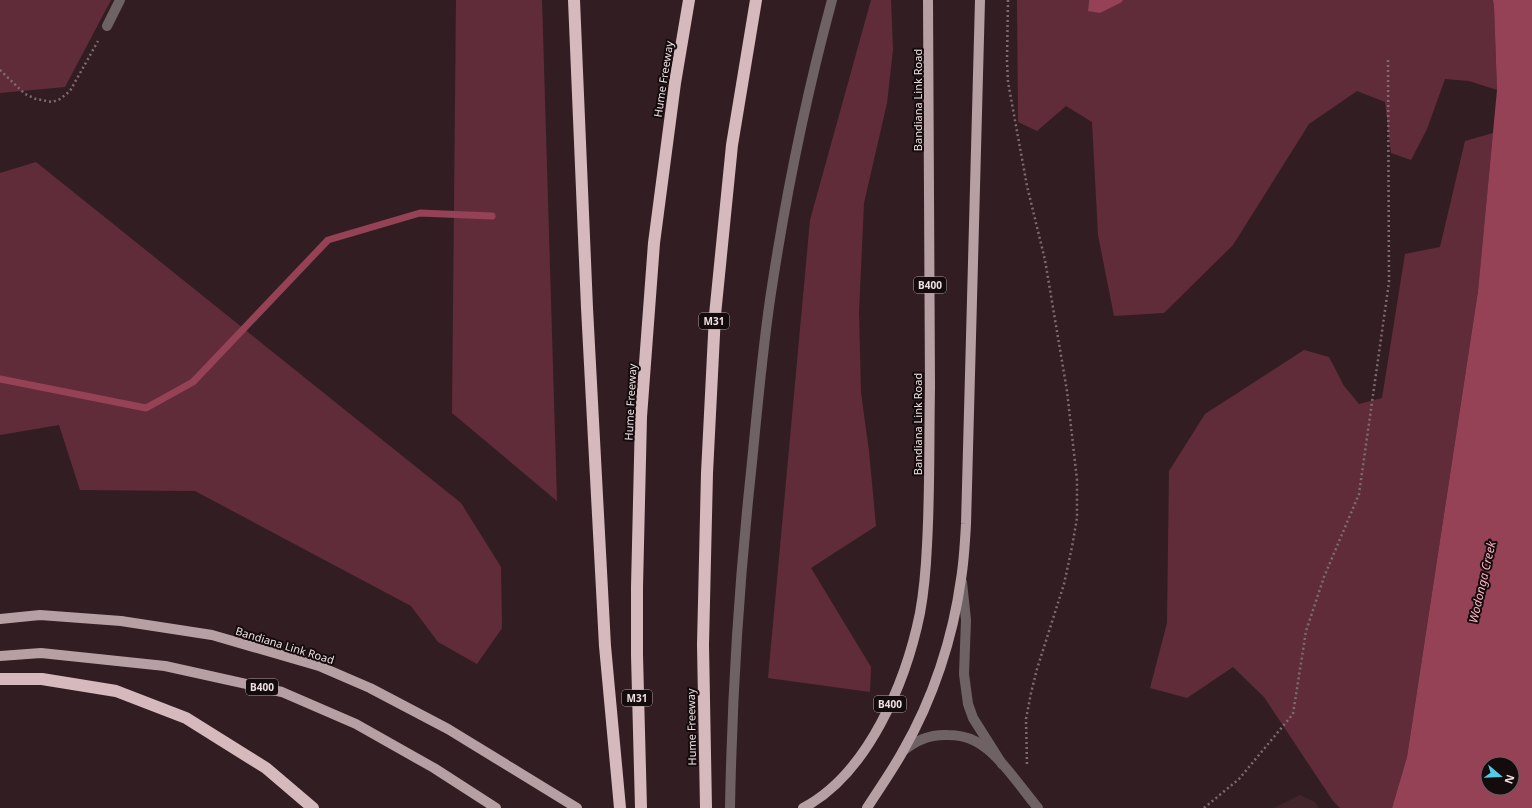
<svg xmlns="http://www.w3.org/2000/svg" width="1532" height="808" font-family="'Noto Sans',sans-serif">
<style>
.built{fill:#41252b}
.green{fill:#612c39}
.water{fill:#954156;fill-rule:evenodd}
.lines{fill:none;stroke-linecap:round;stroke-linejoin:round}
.stream{stroke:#954156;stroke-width:7}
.path{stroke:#7d6c6f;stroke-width:2.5;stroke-dasharray:2 3;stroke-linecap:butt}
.service{stroke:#6e6264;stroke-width:10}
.minor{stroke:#6e6264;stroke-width:10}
.primary{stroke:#b7a0a4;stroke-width:10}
.motorway{stroke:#d5b9bd;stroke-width:12}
.labels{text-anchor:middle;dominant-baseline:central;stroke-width:4;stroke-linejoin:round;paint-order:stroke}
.shield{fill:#140b0d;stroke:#ada0a2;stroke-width:1}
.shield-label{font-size:10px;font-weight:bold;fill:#eee0e2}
.street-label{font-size:11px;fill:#eee0e2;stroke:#140b0d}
.water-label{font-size:12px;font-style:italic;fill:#fdb3c2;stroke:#140b0d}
</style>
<rect width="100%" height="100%" fill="#321e22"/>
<!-- built -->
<polygon class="built" points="1300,795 1315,802 1319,808 1274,808"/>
<!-- green -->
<g class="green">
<polygon points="0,0 111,0 65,87 0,93"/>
<polygon points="456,0 542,0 557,501 452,413"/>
<polygon points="871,0 891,0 893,50 887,103 864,203 859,312 861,393 869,451 876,526 811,568 871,667 870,692 768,678 810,220"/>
<polygon points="1017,0 1089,0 1088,11 1122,2 1123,0 1493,0 1494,7 1497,90 1469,81 1445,79 1427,129 1411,160 1391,153 1385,102 1357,91 1309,124 1233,245 1164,313 1114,316 1098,235 1092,122 1066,106 1037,131 1018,122"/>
<polygon points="1493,133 1478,291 1407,757 1392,808 1340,808 1333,801 1264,697 1233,667 1187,698 1150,688 1167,623 1169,471 1205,414 1304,350 1329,357 1344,386 1359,404 1382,398 1405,254 1440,247 1465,141"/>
<polygon points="36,162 461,503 501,567 502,628 477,664 438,642 411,606 195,491 80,490 59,425 0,435 0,173"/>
</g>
<!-- water -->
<g class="water">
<polygon points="1089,0 1123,0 1122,2 1100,13 1088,11"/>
<path d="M 1493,0 L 1532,0 L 1532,808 L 1392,808 L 1407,757 L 1478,291 L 1497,90 L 1494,7 ZM 1488,764 L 1512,764 L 1512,788 L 1488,788 Z"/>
</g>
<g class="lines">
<!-- stream -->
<polyline class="stream" points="0,379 146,408 193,382 328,240 420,213 492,216"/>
<!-- path -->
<g class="path">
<polyline points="1008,0 1007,61 1008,82 1027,186 1045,260 1067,391 1077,480 1077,518 1072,547 1064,584 1037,669 1031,693 1026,719 1027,765"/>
<polyline points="0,70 25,94 36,99 52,102 60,99 70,91 98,41"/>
<polyline points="1204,808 1239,779 1293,714 1306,631 1324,577 1359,494 1389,282 1388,60"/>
</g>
<!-- service -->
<g class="service">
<polyline points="962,582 966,620 964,674 968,704 973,718 1002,764"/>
<path d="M 903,751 C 916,740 931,734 948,735 C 957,735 967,737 975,741 C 998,752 1021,788 1038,808"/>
<path d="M 730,808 C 732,696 739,584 751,472 C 757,413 762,352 771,293 C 786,194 806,96 832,0"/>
</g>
<!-- minor -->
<polyline class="minor" points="107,26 120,0"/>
<!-- primary -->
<g class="primary">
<polyline points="0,619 40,615 121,621 212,635 319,666 370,688 448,729 577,808"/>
<polyline points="0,656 41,653 165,666 282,692 356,724 434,768 496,808"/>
<path d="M 803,808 C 868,774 906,682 920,613 C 924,591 926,568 927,545 C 930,493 929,440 930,388 C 930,258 929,129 928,0"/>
<path d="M 867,808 C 879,789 892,771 903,751 C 933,699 953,638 961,579 C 964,561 965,542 966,524 L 980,0"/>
</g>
<!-- motorway -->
<g class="motorway">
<polyline points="574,0 587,308 605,646 620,808"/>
<polyline points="0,679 42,679 116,691 186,718 266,768 313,808"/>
<polyline points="641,808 637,655 637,587 641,417 654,243 675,83 689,0"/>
<polyline points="706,808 703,645 707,473 715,315 732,145 756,0"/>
</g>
</g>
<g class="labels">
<!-- shield labels -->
<g class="shield">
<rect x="914" y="277" width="32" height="16" rx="3"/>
<rect x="699" y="313" width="30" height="16" rx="3"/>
<rect x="246" y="679" width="32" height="16" rx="3"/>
<rect x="622" y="690" width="30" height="16" rx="3"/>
<rect x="874" y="696" width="32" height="16" rx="3"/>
</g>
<g class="shield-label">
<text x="930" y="285">B400</text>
<text x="714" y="321">M31</text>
<text x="262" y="687">B400</text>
<text x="637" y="698">M31</text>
<text x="890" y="704">B400</text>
</g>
<!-- street labels -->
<g class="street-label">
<text transform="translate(663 79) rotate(-81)">Hume Freeway</text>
<text transform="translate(917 100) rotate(-90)">Bandiana Link Road</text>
<text transform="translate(630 402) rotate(-87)">Hume Freeway</text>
<text transform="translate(917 424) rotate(-90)">Bandiana Link Road</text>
<text transform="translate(285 645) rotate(17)">Bandiana Link Road</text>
<text transform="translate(691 727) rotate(-91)">Hume Freeway</text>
</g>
<!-- water labels -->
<g class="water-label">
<text transform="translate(1482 582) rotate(-77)">Wodonga Creek</text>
</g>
</g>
<!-- north arrow -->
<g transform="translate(1500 776) rotate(109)"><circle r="19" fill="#140b0d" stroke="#6b6062"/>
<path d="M0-3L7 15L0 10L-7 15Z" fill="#58c9e4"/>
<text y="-6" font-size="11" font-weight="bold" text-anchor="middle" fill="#eee0e2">N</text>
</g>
</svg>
